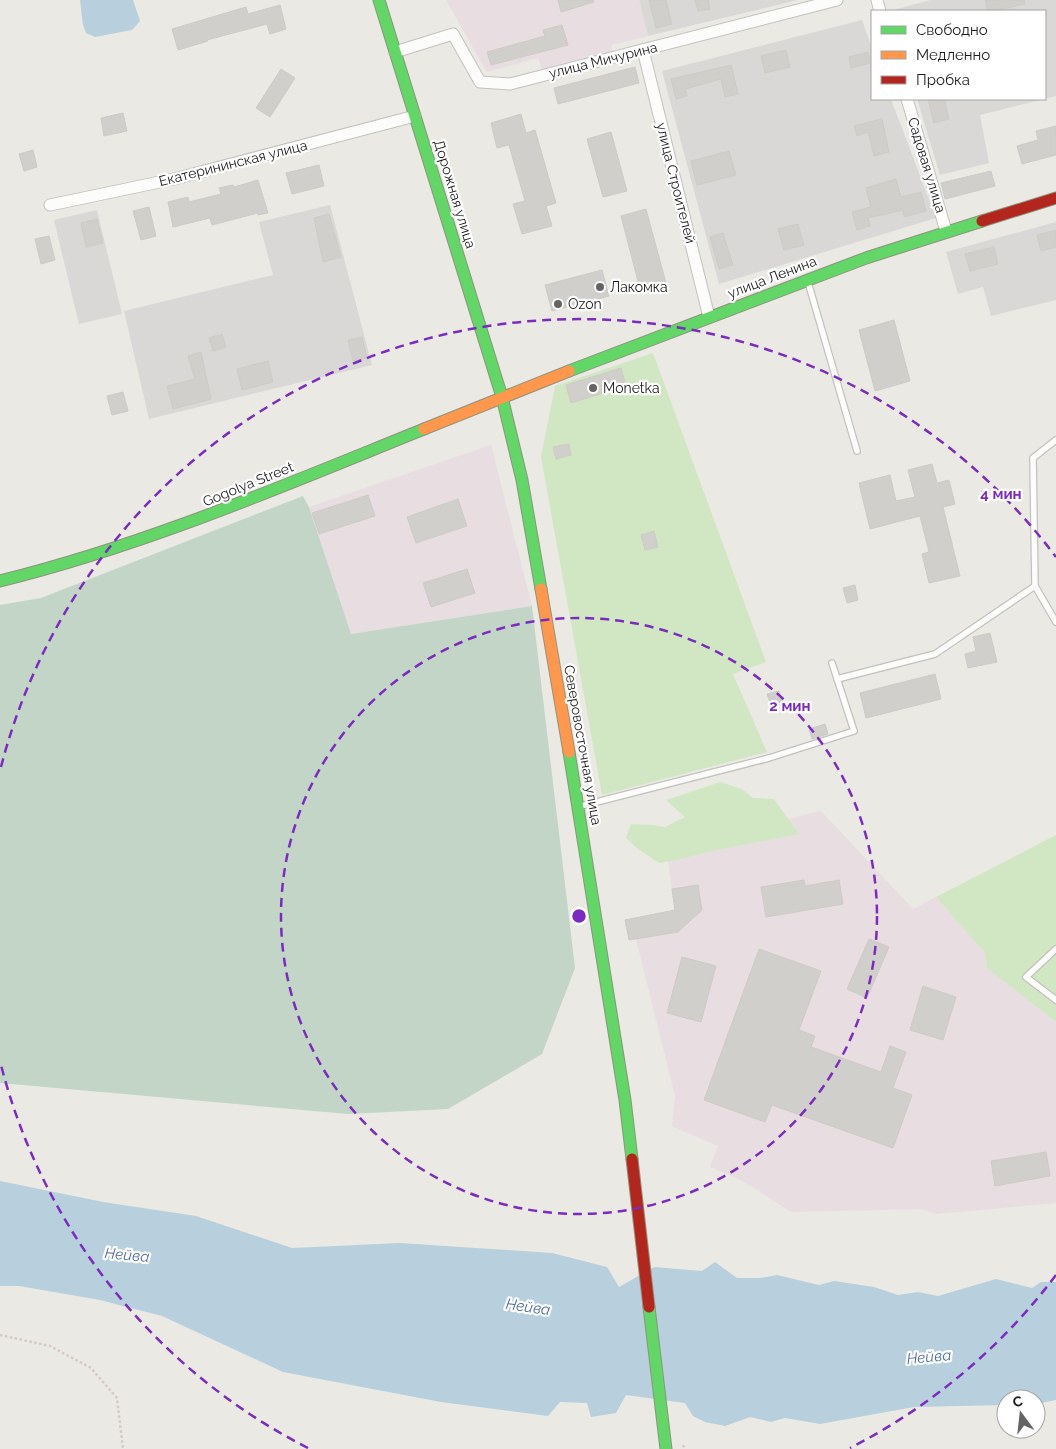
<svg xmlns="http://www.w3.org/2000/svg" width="1056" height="1449" font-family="Raleway,sans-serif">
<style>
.residential{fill:#d9d8d6}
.industrial{fill:#e8dde1}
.grass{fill:#d1e7c3}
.cemetery{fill:#c3d5c6}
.water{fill:#b8cfdd}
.building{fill:#d1cfcb;stroke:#cdcbc5}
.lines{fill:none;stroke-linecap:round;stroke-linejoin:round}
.lane-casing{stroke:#c3c2c0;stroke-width:8}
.street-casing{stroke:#c3c2c0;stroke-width:13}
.fast-casing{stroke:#8e937d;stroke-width:13}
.slow-casing{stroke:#8e937d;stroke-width:13}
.jam-casing{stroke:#8e937d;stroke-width:13}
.path{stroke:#d5c9c5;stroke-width:2.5;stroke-dasharray:2.5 2.5;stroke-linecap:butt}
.lane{stroke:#fcfcfb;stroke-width:5.5}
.street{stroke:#fcfcfb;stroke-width:11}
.fast{stroke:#63d668;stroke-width:11}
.slow{stroke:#ff974d;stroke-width:11}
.jam{stroke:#b3261e;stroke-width:11}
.ring{fill:none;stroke:#7b2cbf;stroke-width:2.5;stroke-dasharray:9 6}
.poi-dot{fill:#646462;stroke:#fff;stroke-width:2}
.labels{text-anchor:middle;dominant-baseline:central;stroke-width:4.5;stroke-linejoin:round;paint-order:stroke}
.street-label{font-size:14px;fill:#1c1c1c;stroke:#fff}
.poi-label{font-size:14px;fill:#1c1c1c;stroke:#fff;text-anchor:start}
.water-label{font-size:15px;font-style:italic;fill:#4c6ba7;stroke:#fff}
.centre{fill:#7b2cbf;stroke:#fff;stroke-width:2.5}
.ring-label{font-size:15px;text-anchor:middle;font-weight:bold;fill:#7b2cbf;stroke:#fff;stroke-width:4.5;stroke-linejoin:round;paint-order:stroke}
</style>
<rect width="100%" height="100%" fill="#eae9e4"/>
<!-- residential -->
<g class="residential">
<polygon points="639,0 798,0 648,36"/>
<polygon points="930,0 1056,0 1056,96 1045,99 1045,11 890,11"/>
<polygon points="862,20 872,48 872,99 891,99 936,218 719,284 662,71"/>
<polygon points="917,99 1044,99 980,115 989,163 940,175"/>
<polygon points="330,205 372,365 149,419 124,311 273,275 259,222"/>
<polygon points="97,210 122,314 79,324 54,220"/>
<polygon points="1056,222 1056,300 991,316 983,287 958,294 946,252"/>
</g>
<!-- industrial -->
<g class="industrial">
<polygon points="446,0 639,0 648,36 611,45 613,55 543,73 538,58 487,72"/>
<polygon points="491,445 532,606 351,634 309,507"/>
<polygon points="821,811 913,909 936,897 985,953 987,968 1056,1022 1056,1203 937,1214 920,1209 791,1212 743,1181 710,1167 718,1146 672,1126 675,1096 636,939 629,940 625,920 664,912 676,920 666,848"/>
</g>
<!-- grass -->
<g class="grass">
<polygon points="653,353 766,662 733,674 767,752 602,795 541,457 555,386"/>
<polygon points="720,782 742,789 753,798 774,799 799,834 707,852 681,859 659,863 638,849 626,838 631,824 652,825 665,827 685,817 666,800"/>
<polygon points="1056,835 1056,1022 987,968 985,953 936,897"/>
</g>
<!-- cemetery -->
<polygon class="cemetery" points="303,496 309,507 351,634 532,606 575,968 542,1054 448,1109 348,1114 0,1083 0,605 41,598"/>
<!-- water -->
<g class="water">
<polygon points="80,0 133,0 140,21 132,30 95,37 86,33 83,25"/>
<polygon points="0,1181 103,1202 196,1216 292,1248 400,1243 552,1253 607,1267 619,1287 654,1267 702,1271 715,1262 737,1278 760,1278 777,1275 819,1285 834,1281 874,1287 898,1295 918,1292 938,1296 996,1279 1032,1288 1041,1282 1056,1282 1056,1400 1036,1404 1036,1399 1006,1399 1006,1405 914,1407 820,1424 785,1418 771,1422 750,1417 725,1426 705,1422 693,1416 685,1403 626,1395 616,1413 591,1417 587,1403 560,1402 548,1416 441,1402 283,1372 162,1316 100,1300 19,1286 0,1286"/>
</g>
<!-- building -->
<g class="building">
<polygon points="558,0 593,0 594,2 561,12"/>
<polygon points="649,0 666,0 672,24 656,28"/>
<polygon points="695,0 708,0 710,9 698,11"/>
<polygon points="985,0 1024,0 1025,4 994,11 988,11"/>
<polygon points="280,5 286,29 270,34 267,24 207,40 208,41 178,50 172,29 246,7 248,14"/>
<polygon points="562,25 568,45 491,65 487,52 545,36 543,30"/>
<polygon points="786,50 790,67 765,73 761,56"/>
<polygon points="868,52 870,63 851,68 849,57"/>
<polygon points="731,65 738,94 725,97 721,79 685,89 687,96 676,99 671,79"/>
<polygon points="635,67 639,83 558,104 554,88"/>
<polygon points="281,69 295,78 270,117 256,108"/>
<polygon points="928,99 944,99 949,119 934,123"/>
<polygon points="123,113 127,131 104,136 101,118"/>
<polygon points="521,114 526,133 535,130 556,203 546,206 552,226 522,234 513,204 525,201 509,145 497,148 491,123"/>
<polygon points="882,119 889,152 874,156 868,132 857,136 854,126"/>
<polygon points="1056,126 1056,155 1022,164 1017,146 1038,140 1036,131"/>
<polygon points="611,132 627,191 603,197 587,139"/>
<polygon points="33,150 37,167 24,171 19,154"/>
<polygon points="729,151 736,175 697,185 691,161"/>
<polygon points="319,165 324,186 292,194 286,173"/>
<polygon points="991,171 995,186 945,199 941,183"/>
<polygon points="896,179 901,197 921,192 926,211 904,217 903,210 868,218 870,226 857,230 852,212 871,207 866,188"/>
<polygon points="258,180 268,213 258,215 258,213 212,225 210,218 173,227 168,202 188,197 189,202 221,194 219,188 233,185 234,187"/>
<polygon points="149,207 156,236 141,240 133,211"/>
<polygon points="646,209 666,283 640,289 621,216"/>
<polygon points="329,214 341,257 323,262 314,218"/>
<polygon points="97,219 103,243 86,247 81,223"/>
<polygon points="798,224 804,245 784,250 778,229"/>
<polygon points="1056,230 1056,247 1041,251 1037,235"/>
<polygon points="723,233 733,265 719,269 710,237"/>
<polygon points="49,236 55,260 41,264 35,239"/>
<polygon points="994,247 998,264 970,271 965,254"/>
<polygon points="602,270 609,296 552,311 545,285"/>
<polygon points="894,320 910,381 875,391 859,330"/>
<polygon points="222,334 226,347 213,351 209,338"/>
<polygon points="362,337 367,358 353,361 348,340"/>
<polygon points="201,352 211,399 173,409 167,386 195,379 188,356"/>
<polygon points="268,361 273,382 242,390 237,369"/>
<polygon points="621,368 626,386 571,403 566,385"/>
<polygon points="123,392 128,411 112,415 107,396"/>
<polygon points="569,444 571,455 556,459 553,447"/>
<polygon points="932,464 937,483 949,480 955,504 943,507 960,576 929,583 922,554 929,552 920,516 870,529 859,483 890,475 896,501 915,497 908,470"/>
<polygon points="368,495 375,516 319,534 312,513"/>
<polygon points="458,499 467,526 416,543 407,517"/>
<polygon points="654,531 658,547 645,550 641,535"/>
<polygon points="467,569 475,593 431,607 423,583"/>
<polygon points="855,585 858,600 847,603 843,588"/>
<polygon points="990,633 997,662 968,668 965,654 976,651 973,637"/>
<polygon points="935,674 941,699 866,718 860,693"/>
<polygon points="779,691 782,702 771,705 767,694"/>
<polygon points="825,724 828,734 812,739 809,729"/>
<polygon points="804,880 805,886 839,880 843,904 766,917 761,887"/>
<polygon points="698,885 702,910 678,932 629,940 625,920 675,910 672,889"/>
<polygon points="869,939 889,947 867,998 847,989"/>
<polygon points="759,949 821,971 799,1030 815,1036 811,1047 881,1072 890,1046 906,1052 893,1088 912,1095 893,1148 772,1105 765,1122 704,1100"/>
<polygon points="682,957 716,966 701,1022 667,1013"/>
<polygon points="923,986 956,997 943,1040 910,1030"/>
<polygon points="1046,1152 1050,1176 995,1186 991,1161"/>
</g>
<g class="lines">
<defs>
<g id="lane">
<polyline points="808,282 857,451"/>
<polyline points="1056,440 1033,458 1035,586 1056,622"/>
<polyline points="837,679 935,654 1035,586"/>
<polyline points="581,806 769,758 854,731 832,663"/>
<polyline points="1056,949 1026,977 1056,1000"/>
</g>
<g id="street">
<polyline points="877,0 880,11"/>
<polyline points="643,50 709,317"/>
<polyline points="395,52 453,34 480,82 510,84 837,0"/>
<polyline points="907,99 946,231"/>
<polyline points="50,205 174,179 415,116"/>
</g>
<g id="fast">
<polyline points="379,0 502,397 522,480 541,589"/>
<polyline points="569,371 866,258 982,221"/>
<path d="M 0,581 C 146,545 285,485 424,429"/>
<polyline points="569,752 625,1100 632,1159"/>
<polyline points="649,1307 666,1449"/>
</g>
<g id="slow">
<polyline points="424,429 569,371"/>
<polyline points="541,589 569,752"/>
</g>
<g id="jam">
<polyline points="982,221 1056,198"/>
<polyline points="632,1159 649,1307"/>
</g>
</defs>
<!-- lane casing -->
<use href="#lane" class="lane-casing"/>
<!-- street casing -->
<use href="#street" class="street-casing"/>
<!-- fast casing -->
<use href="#fast" class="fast-casing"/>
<!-- slow casing -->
<use href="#slow" class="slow-casing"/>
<!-- jam casing -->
<use href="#jam" class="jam-casing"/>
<!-- path -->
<g class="path">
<polyline points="0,1335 50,1346 91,1368 117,1398 123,1449"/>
<polyline points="683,1445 685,1449"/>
</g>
<!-- lane -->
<use href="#lane" class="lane"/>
<!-- street -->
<use href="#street" class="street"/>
<!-- fast -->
<use href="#fast" class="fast"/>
<!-- slow -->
<use href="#slow" class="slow"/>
<!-- jam -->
<use href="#jam" class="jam"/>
</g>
<!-- distance rings -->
<g class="ring">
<circle cx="579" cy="916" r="298"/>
<path d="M1056 1275A597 597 0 0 1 850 1448M308 1448A597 597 0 0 1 1 1065M1 767A597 597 0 0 1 1056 557"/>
</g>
<!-- markers -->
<g class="poi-dot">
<circle cx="600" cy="287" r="5"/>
<circle cx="558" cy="304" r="5"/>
<circle cx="593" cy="388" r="5"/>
</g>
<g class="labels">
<!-- street labels -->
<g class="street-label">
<text transform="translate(603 60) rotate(-14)">улица Мичурина</text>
<text transform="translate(233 163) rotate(-14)">Екатерининская улица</text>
<text transform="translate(927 165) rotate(73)">Садовая улица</text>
<text transform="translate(676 183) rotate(76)">улица Строителей</text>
<text transform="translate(455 194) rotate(73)">Дорожная улица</text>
<text transform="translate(772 277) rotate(-21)">улица Ленина</text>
<text transform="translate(248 484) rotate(-22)">Gogolya Street</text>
<text transform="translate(583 745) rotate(80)">Северовосточная улица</text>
</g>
<!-- poi labels -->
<g class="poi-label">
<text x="610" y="287">Лакомка</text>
<text x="568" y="304">Ozon</text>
<text x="603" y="388">Monetka</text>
</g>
<!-- water labels -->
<g class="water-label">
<text transform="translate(127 1255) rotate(5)">Нейва</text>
<text transform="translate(528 1307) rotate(8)">Нейва</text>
<text transform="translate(929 1357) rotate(-5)">Нейва</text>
</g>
</g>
<circle cx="579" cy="916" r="8" class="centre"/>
<g class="ring-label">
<text x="1001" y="499">4 мин</text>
<text x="790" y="711">2 мин</text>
</g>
<!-- legend -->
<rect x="871" y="10" width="175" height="90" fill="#ffffff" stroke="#a4a4a4"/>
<rect x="881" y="26" width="25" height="8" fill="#63d668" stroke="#a4a4a4"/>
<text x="916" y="35" font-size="15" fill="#1c1c1c">Свободно</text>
<rect x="881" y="51" width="25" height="8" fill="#ff974d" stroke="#a4a4a4"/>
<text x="916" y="60" font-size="15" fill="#1c1c1c">Медленно</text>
<rect x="881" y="76" width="25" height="8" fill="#b3261e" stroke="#a4a4a4"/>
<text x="916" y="85" font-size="15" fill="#1c1c1c">Пробка</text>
<!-- north arrow -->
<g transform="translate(1021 1414) rotate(345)"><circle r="24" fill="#ffffff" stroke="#a4a4a4"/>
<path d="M0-4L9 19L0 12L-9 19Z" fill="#646462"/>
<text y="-8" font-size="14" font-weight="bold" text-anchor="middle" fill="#1c1c1c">С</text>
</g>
</svg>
